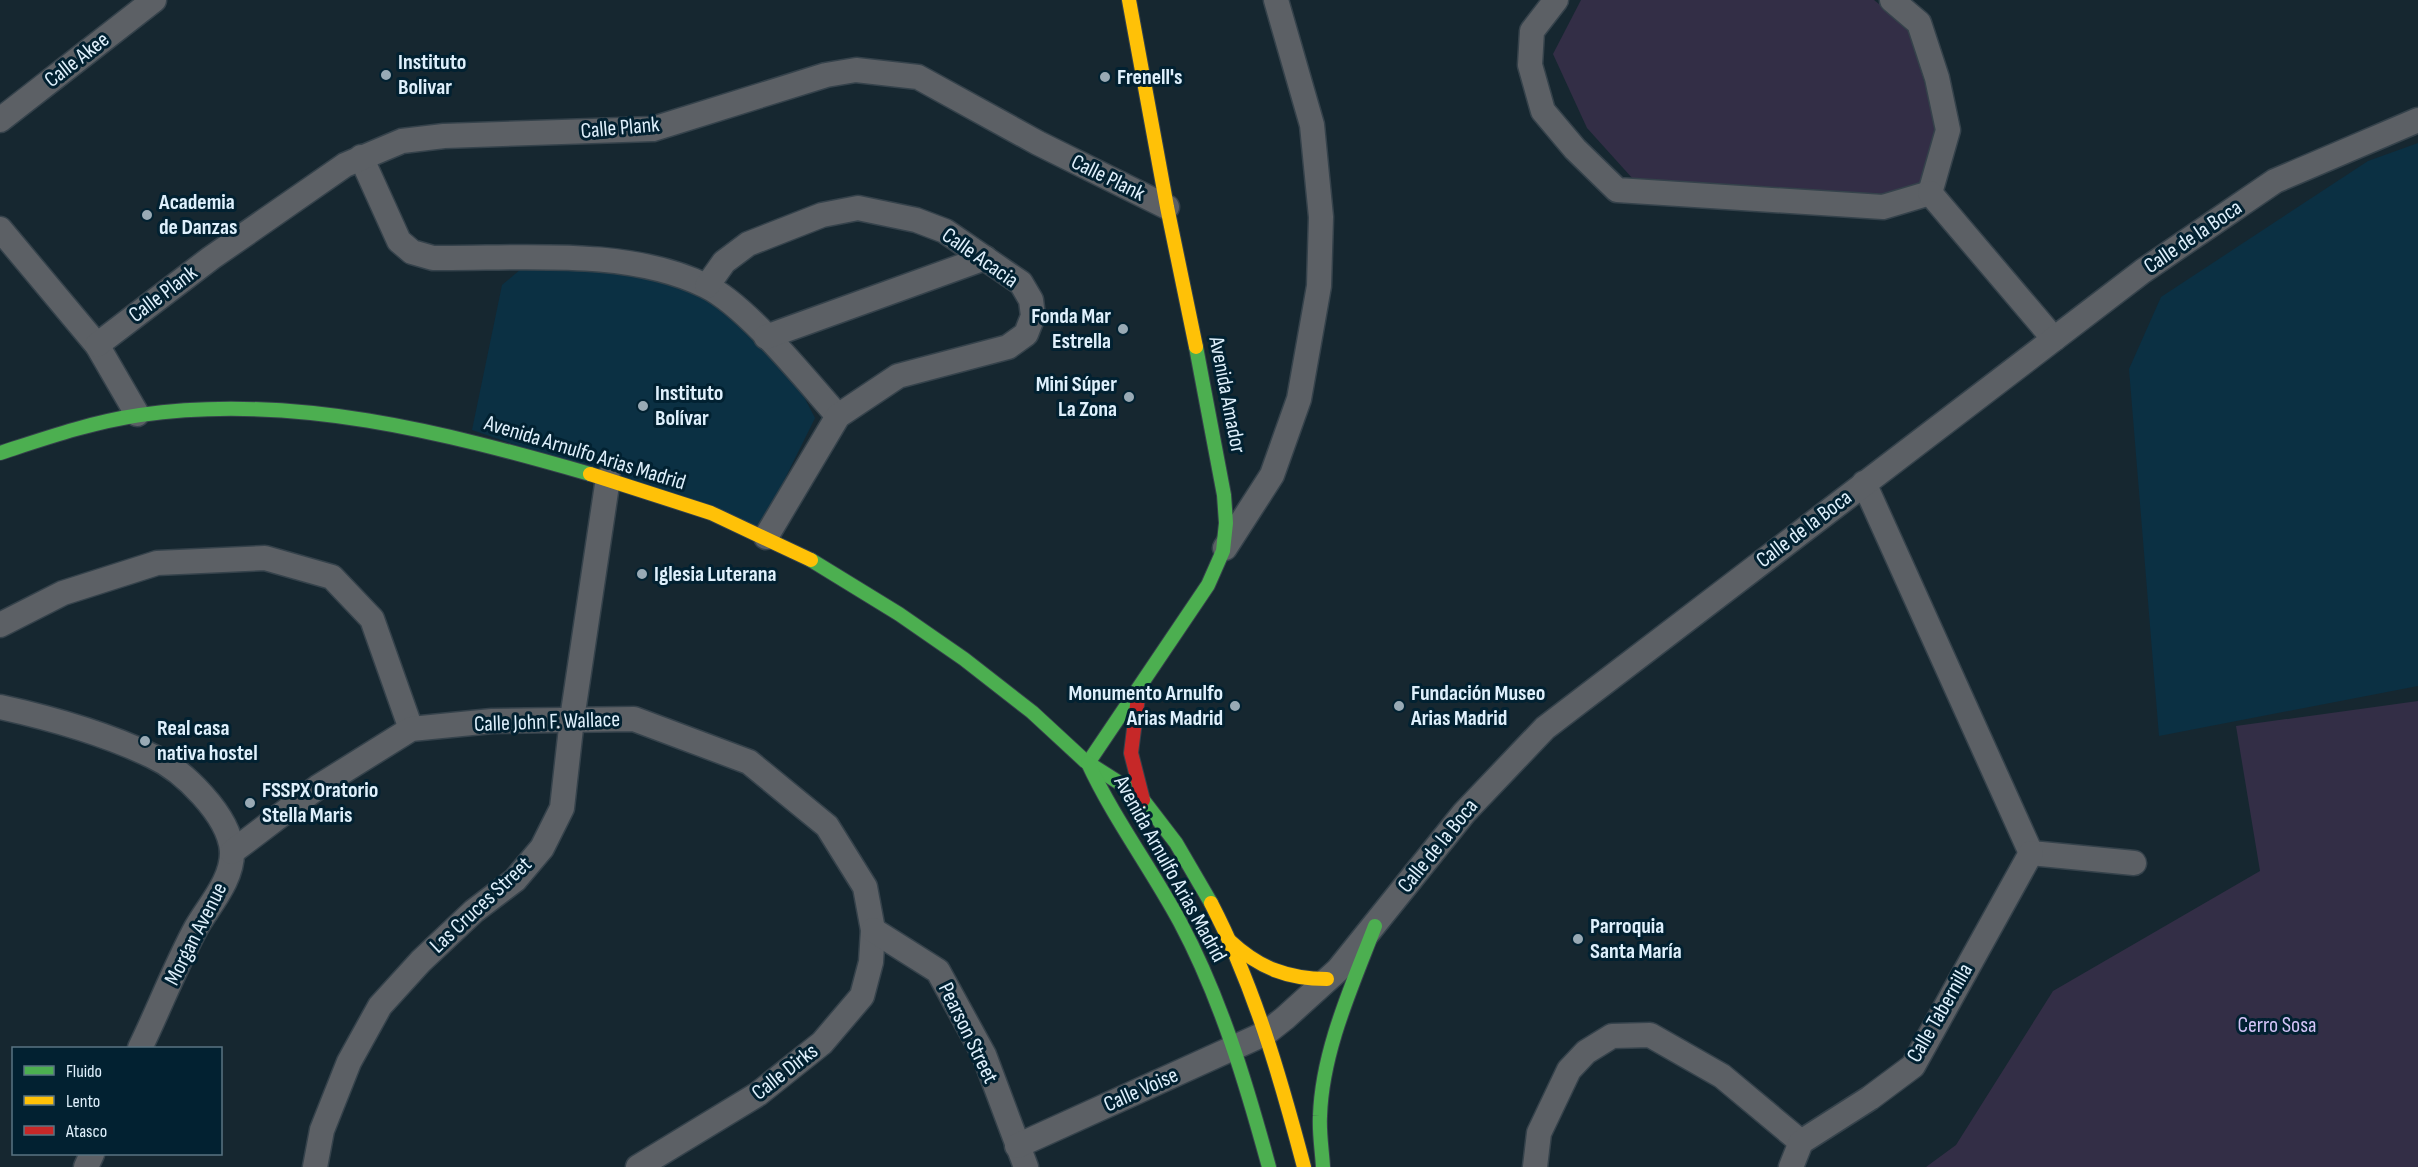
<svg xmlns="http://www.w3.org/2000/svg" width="2418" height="1167" font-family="'Sofia Sans Condensed',sans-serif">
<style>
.built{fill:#0b3043}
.green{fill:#332e46}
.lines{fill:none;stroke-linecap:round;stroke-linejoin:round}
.street-casing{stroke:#35424b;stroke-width:27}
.fast-casing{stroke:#35424b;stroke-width:16}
.slow-casing{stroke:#35424b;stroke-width:16}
.jam-casing{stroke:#35424b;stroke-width:16}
.street{stroke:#5c6065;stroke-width:24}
.fast{stroke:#4caf50;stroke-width:14}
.slow{stroke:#ffc107;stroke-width:14}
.jam{stroke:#c62828;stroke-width:14}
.poi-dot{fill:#99aab5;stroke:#022131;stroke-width:2}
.labels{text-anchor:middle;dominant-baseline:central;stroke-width:6;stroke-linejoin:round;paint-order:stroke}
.street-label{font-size:22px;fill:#dff0fc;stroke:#022131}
.poi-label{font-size:22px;font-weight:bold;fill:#dff0fc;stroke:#022131;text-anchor:start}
.park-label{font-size:22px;fill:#d3c3f7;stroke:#022131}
</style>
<rect width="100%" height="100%" fill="#162730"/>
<!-- built -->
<g class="built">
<polygon points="2418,143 2418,686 2159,736 2129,369 2161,297 2368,161"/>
<polygon points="528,263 602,266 698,292 731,315 777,360 802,393 815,418 760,529 472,430 502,285"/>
</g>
<!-- green -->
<g class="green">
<polygon points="1581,0 1874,0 1908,27 1937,125 1919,188 1898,198 1633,179 1587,128 1553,54"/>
<polygon points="2418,701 2418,1167 1926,1167 1956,1145 2053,991 2260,871 2236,726"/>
</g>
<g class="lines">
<defs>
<g id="street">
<polyline points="1556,0 1532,31 1530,65 1543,111 1575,149 1617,190 1883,207 1930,193"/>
<polyline points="1892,0 1919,23 1937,78 1948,130 1930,193"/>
<polyline points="0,120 154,0"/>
<path d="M 361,157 L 399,241 L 412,252 L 433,258 C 518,259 627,247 706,286 C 747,306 806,380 838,416"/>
<polyline points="1930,193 2054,339"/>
<polyline points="0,229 97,345 137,414"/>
<polyline points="707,286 724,262 748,244 822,215 858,208 916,220 945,231 1021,283 1031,300 1033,316 1026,334 1008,347 898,376 838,416 766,537"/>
<polyline points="766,337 985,258"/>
<polyline points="97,345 211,258 345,165 402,141 444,136 653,129 826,75 856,70 918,77 1038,143 1167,207"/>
<polyline points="1864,483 2031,853 2134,863"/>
<polyline points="1225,548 1272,475 1299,399 1319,286 1321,217 1312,125 1276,0"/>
<polyline points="0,625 63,593 157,563 265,558 332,577 372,619 411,729"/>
<path d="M 0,707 C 50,718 106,734 152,756 C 183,770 229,815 232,851 C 233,880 209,905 196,928 C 175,967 159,1009 140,1048"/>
<polyline points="232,852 318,787 411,729 492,721 634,719 749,762 827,826 865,887 873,930 871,962 862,996 822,1043 758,1094 638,1167"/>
<polyline points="873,930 938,971 984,1055 1026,1167"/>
<polyline points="1017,1146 1266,1033 1285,1018 1338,970 1464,813 1545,728 2143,271 2275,181 2418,120"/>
<polyline points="86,1167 92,1154"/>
<polyline points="315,1167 322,1130 349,1062 380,1006 421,961 474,911 515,880 542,848 562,808 572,719 608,478"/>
<polyline points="1535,1167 1539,1133 1569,1070 1586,1052 1612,1036 1650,1035 1722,1076 1801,1142"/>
<polyline points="1791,1167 1801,1142 1870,1098 1913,1066 2031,853"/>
</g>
<g id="fast">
<path d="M 0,453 C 46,438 92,422 140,415 C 294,393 443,432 590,474"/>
<polyline points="811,560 899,614 964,659 1032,712 1085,761 1140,796 1176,843 1211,903"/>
<polyline points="1088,763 1208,585 1223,551 1226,523 1224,495 1196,347"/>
<path d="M 1088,763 C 1114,819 1151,868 1180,922 C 1221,999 1246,1083 1269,1167"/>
<path d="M 1323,1167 C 1322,1150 1319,1133 1320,1116 C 1322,1051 1352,986 1375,926"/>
</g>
<g id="slow">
<polyline points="1129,0 1167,207 1196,347"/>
<polyline points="590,474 711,513 811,560"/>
<path d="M 1211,903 C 1254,986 1280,1076 1304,1167"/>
<path d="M 1230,941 C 1259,968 1288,979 1327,979"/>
</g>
<polyline id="jam" points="1138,697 1131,753 1143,800"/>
</defs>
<!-- street casing -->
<use href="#street" class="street-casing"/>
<!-- fast casing -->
<use href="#fast" class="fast-casing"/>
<!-- slow casing -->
<use href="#slow" class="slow-casing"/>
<!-- jam casing -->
<use href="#jam" class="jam-casing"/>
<!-- street -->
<use href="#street" class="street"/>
<!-- fast -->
<use href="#fast" class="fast"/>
<!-- slow -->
<use href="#slow" class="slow"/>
<!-- jam -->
<use href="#jam" class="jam"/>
</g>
<!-- markers -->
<g class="poi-dot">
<circle cx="386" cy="75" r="6"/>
<circle cx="1105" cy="77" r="6"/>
<circle cx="147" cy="215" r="6"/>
<circle cx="1123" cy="329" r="6"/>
<circle cx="1129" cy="397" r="6"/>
<circle cx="643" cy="406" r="6"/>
<circle cx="642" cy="574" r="6"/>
<circle cx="1235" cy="706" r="6"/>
<circle cx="1399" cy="706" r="6"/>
<circle cx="145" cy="741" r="6"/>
<circle cx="250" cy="803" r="6"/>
<circle cx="1578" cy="939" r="6"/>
</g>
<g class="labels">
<!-- street labels -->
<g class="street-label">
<text transform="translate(77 60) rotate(-38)">Calle Akee</text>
<text transform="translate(620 128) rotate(-5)">Calle Plank</text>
<text transform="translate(1108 178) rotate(26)">Calle Plank</text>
<text transform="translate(2193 237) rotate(-34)">Calle de la Boca</text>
<text transform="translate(980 258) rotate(35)">Calle Acacia</text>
<text transform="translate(163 294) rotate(-37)">Calle Plank</text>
<text transform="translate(1227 395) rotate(79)">Avenida Amador</text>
<text transform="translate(585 453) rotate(17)">Avenida Arnulfo Arias Madrid</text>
<text transform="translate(1804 529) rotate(-37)">Calle de la Boca</text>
<text transform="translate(547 722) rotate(-2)">Calle John F. Wallace</text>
<text transform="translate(1438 846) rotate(-51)">Calle de la Boca</text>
<text transform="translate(1170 869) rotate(61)">Avenida Arnulfo Arias Madrid</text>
<text transform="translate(481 905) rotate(-43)">Las Cruces Street</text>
<text transform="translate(196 934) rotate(-63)">Morgan Avenue</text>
<text transform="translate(1940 1013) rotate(-60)">Calle Tabernilla</text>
<text transform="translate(968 1033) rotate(64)">Pearson Street</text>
<text transform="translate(785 1072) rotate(-38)">Calle Dirks</text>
<text transform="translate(1141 1090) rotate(-24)">Calle Voise</text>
</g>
<!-- poi labels -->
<g class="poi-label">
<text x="398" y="62">Instituto<tspan x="398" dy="25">Bolivar</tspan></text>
<text x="1117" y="77">Frenell's</text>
<text x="159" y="202">Academia<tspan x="159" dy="25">de Danzas</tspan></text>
<text x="1111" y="316" text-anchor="end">Fonda Mar<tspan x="1111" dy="25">Estrella</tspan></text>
<text x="1117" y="384" text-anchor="end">Mini Súper<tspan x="1117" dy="25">La Zona</tspan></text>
<text x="655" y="393">Instituto<tspan x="655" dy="25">Bolívar</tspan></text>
<text x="654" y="574">Iglesia Luterana</text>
<text x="1223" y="693" text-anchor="end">Monumento Arnulfo<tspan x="1223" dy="25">Arias Madrid</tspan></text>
<text x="1411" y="693">Fundación Museo<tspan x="1411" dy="25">Arias Madrid</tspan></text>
<text x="157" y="728">Real casa<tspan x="157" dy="25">nativa hostel</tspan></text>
<text x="262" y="790">FSSPX Oratorio<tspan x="262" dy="25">Stella Maris</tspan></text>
<text x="1590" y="926">Parroquia<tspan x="1590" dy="25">Santa María</tspan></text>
</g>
<!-- park labels -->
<g class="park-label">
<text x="2277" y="1025">Cerro Sosa</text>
</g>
</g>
<!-- legend -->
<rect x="12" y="1047" width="210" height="108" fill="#022131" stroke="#5a7482" stroke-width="1.5"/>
<rect x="24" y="1066" width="30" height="9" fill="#4caf50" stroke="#5a7482" stroke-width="1.5"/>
<text x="66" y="1077" font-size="18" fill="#dff0fc">Fluido</text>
<rect x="24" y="1096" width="30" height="9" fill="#ffc107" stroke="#5a7482" stroke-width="1.5"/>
<text x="66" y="1107" font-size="18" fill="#dff0fc">Lento</text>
<rect x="24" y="1126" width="30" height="9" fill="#c62828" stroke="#5a7482" stroke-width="1.5"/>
<text x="66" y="1137" font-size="18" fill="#dff0fc">Atasco</text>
</svg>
